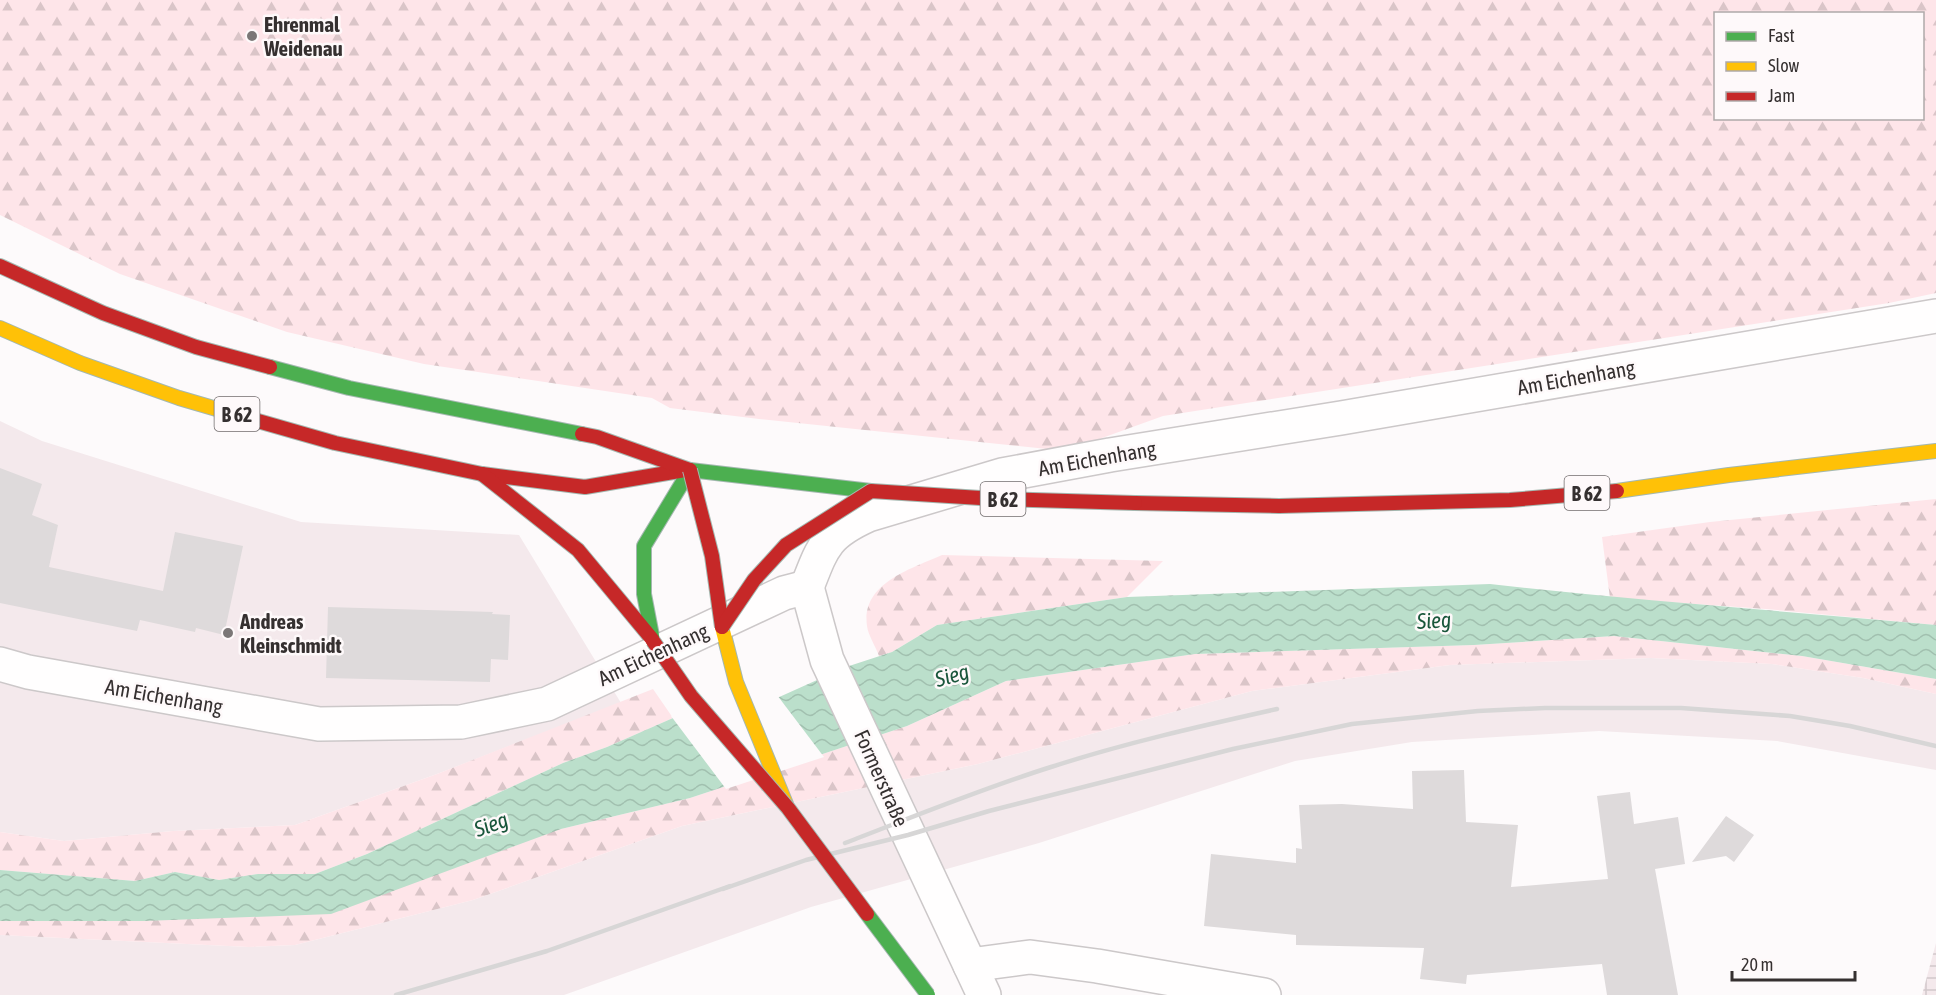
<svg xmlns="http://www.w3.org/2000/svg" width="1936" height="995" font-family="'Asap Condensed',sans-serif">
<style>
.built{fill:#f4e9ec}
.industrial{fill:url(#industrial-grid)}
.forest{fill:url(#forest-firs);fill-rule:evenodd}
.water{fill:url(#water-waves)}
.pier{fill:#fdfafb}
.building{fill:#dedadb}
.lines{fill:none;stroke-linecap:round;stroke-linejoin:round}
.street-casing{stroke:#ccc8c9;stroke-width:36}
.fast-casing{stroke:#a4b8b0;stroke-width:16}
.slow-casing{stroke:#a4b8b0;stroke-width:16}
.jam-casing{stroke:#a4b8b0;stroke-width:16}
.street{stroke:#fffefe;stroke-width:33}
.fast{stroke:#4caf50;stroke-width:14}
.slow{stroke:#ffc107;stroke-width:14}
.jam{stroke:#c62828;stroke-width:14}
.rail{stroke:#d7d6d6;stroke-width:4.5}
.fast-bridge-casing{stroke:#a4b8b0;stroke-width:16;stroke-linecap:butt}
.jam-bridge-casing{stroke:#a4b8b0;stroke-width:16;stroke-linecap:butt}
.fast-bridge{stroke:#4caf50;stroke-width:14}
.jam-bridge{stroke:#c62828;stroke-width:14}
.poi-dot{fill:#7b7777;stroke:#fef9fa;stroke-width:2}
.labels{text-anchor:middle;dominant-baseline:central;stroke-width:5;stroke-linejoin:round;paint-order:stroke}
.shield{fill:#fef9fa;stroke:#716c6d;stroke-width:1.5}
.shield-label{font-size:20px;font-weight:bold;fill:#353030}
.poi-label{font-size:21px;font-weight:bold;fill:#353030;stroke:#fef9fa;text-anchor:start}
.street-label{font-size:21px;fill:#353030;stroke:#fef9fa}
.water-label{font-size:22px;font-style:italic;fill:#19563b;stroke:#fef9fa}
</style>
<defs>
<pattern id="industrial-grid" width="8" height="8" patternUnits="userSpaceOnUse" patternTransform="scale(1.5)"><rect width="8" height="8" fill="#f4e9ec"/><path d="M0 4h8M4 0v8" fill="none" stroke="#d2c8cb"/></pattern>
<pattern id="forest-firs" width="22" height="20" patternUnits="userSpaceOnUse" patternTransform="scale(1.5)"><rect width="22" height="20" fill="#fee5e9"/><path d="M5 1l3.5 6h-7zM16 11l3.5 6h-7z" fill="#dac5c8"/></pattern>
<pattern id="water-waves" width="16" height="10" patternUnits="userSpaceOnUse" patternTransform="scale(1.5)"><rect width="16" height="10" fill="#bbdfcb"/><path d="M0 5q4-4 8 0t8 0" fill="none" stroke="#a1c0af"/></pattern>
</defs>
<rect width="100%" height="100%" fill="#fdfafb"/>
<!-- built -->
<g class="built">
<polygon points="0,421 42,441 301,522 519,535 621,703 437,774 295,825 173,831 64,841 0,832"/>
<polygon points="1651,658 1772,664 1863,678 1936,694 1936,770 1777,741 1599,731 1412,742 1295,761 1039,843 811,907 564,995 0,995 0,935 249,947 295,945 473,900 682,826 978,764 1252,691 1450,665"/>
</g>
<!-- industrial -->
<polygon class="industrial" points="1936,943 1936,995 1922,995"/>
<!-- forest -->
<g class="forest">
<path d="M 0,0 L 1936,0 L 1936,293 L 1889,303 L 1163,416 L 1066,451 L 759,419 L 670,408 L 652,398 L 424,364 L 287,332 L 120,274 L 0,215 ZM 1716,14 L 1922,14 L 1922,118 L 1716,118 Z"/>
<polygon points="1936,499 1936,625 1766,609 1610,598 1602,537 1710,522"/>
<path d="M 942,555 L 1163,561 L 1127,597 L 937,625 L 892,652 L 879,656 C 876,647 868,635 867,626 C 861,583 911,569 942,555 Z"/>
<polygon points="1614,636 1802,656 1936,679 1936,694 1863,678 1772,664 1651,658 1450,665 1252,691 978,764 682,826 473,900 295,945 249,947 0,935 0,921 144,921 561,829 690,798 907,726 1006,681 1195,654 1474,645"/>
<polygon points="653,689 673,718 607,747 563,763 367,854 315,874 258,874 219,880 175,872 135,881 0,870 0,832 64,841 173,831 295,825 437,774"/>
</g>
<!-- water -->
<path class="water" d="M 1490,584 C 1638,601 1787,611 1936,625 L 1936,679 L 1802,656 L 1614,636 L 1474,645 L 1195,654 L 1006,681 L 907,726 L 690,798 L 561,829 L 331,914 L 144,921 L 0,921 L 0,870 L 135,881 L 175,872 L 219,880 L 258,874 L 315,874 L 367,854 L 563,763 L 607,747 L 673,718 L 777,698 L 846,667 L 892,652 L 937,625 L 1127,597 Z"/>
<!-- pier -->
<polygon class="pier" points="777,695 824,757 726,789 671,716"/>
<!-- building -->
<g class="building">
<polygon points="0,468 42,484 32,515 58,525 49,567 163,591 175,532 243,546 224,635 196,628 195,632 140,620 137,631 0,603"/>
<polygon points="328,607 493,612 492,614 510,615 508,660 491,659 490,682 326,678"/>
<polygon points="1464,770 1466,822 1518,825 1511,887 1608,879 1597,796 1630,792 1634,824 1678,817 1685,864 1655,869 1678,995 1607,995 1602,964 1467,975 1466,984 1420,979 1424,948 1296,945 1296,935 1204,926 1211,854 1296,863 1296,848 1302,849 1299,805 1342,804 1413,809 1412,771"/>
<polygon points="1726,816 1754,835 1734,862 1726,856 1692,862"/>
</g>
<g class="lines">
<defs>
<g id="street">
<path d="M 807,587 C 823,546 826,534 868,515 L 1002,475 L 1110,455 L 1341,418 L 1936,316"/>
<polyline points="807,587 827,660 984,995"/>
<polyline points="0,664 28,672 319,724 461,722 547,704 784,593 807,587"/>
<polyline points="970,965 1030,957 1097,966 1264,995"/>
</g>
<g id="fast">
<polyline points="270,367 349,388 582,434"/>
<polyline points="653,641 644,594 644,546 690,470 871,491"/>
</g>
<g id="slow">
<polyline points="0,328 80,363 179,398 244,417"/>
<polyline points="1617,491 1729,475 1936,451"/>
<polyline points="722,627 736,682 786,804"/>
</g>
<g id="jam">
<polyline points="0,266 103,313 196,347 270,367"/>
<polyline points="244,417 335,443 482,474 585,487 685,470"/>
<polyline points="582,434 597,437 690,470"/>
<polyline points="482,474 578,550 652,639"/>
<polyline points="1135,503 1279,506 1510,500 1617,491"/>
</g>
</defs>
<!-- street casing -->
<use href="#street" class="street-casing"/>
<!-- fast casing -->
<use href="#fast" class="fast-casing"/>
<!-- slow casing -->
<use href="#slow" class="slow-casing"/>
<!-- jam casing -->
<use href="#jam" class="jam-casing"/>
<!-- street -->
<use href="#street" class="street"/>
<!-- fast -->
<use href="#fast" class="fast"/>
<!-- slow -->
<use href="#slow" class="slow"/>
<!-- jam -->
<use href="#jam" class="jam"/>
<!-- rail -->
<g class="rail">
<path d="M 845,843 C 913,817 981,789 1051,767 C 1125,743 1201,726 1277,709"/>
<polyline points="723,889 806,860 908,835 989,811 1233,749 1352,724 1478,711 1545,708 1681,708 1790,716 1850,726 1936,746"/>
<polyline points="396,995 547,951 730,886"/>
</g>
<defs>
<polyline id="fast-bridge" points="867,914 928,995"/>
<g id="jam-bridge">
<polyline points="690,470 712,556 722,627"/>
<polyline points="722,627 754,580 786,545 871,491 996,499 1135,503"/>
<polyline points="653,641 691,696 788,808 867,914"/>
</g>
</defs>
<!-- fast-bridge casing -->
<use href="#fast-bridge" class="fast-bridge-casing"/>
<!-- jam-bridge casing -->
<use href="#jam-bridge" class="jam-bridge-casing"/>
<!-- fast-bridge -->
<use href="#fast-bridge" class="fast-bridge"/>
<!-- jam-bridge -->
<use href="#jam-bridge" class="jam-bridge"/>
</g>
<!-- markers -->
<g class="poi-dot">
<circle cx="252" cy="36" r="6"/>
<circle cx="228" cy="633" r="6"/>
</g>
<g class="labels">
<!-- shield labels -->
<g class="shield">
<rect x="214.5" y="397" width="45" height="34" rx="4.5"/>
<rect x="1564.5" y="476" width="45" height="34" rx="4.5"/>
<rect x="980.5" y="482" width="45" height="34" rx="4.5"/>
</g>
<g class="shield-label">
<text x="237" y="414">B 62</text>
<text x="1587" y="493">B 62</text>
<text x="1003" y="499">B 62</text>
</g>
<!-- poi labels -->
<g class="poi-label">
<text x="264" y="24">Ehrenmal<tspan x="264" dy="24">Weidenau</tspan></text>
<text x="240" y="621">Andreas<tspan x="240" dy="24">Kleinschmidt</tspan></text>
</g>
<!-- street labels -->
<g class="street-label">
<text transform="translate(1576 377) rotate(-10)">Am Eichenhang</text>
<text transform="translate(1097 458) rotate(-10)">Am Eichenhang</text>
<text transform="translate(653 654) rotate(-25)">Am Eichenhang</text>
<text transform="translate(164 696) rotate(10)">Am Eichenhang</text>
<text transform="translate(882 778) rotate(66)">Formerstraße</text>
</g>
<!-- water labels -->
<g class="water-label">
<text transform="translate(1434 620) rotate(-3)">Sieg</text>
<text transform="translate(952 675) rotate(-15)">Sieg</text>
<text transform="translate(491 824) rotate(-20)">Sieg</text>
</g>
</g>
<!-- legend -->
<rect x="1714" y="12" width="210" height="108" fill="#fef9fa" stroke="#aea9a9" stroke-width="1.5"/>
<rect x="1726" y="32" width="30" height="9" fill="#4caf50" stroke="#aea9a9" stroke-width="1.5"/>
<text x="1768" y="42" font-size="18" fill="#353030">Fast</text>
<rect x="1726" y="62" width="30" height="9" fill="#ffc107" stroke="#aea9a9" stroke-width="1.5"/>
<text x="1768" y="72" font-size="18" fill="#353030">Slow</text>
<rect x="1726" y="92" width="30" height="9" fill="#c62828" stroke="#aea9a9" stroke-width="1.5"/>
<text x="1768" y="102" font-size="18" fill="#353030">Jam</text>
<!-- scale -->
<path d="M1732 971v9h123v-9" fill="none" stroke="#353030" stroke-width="3"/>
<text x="1741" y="971" font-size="18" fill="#353030" stroke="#fef9fa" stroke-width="4.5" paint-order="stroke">20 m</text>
</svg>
